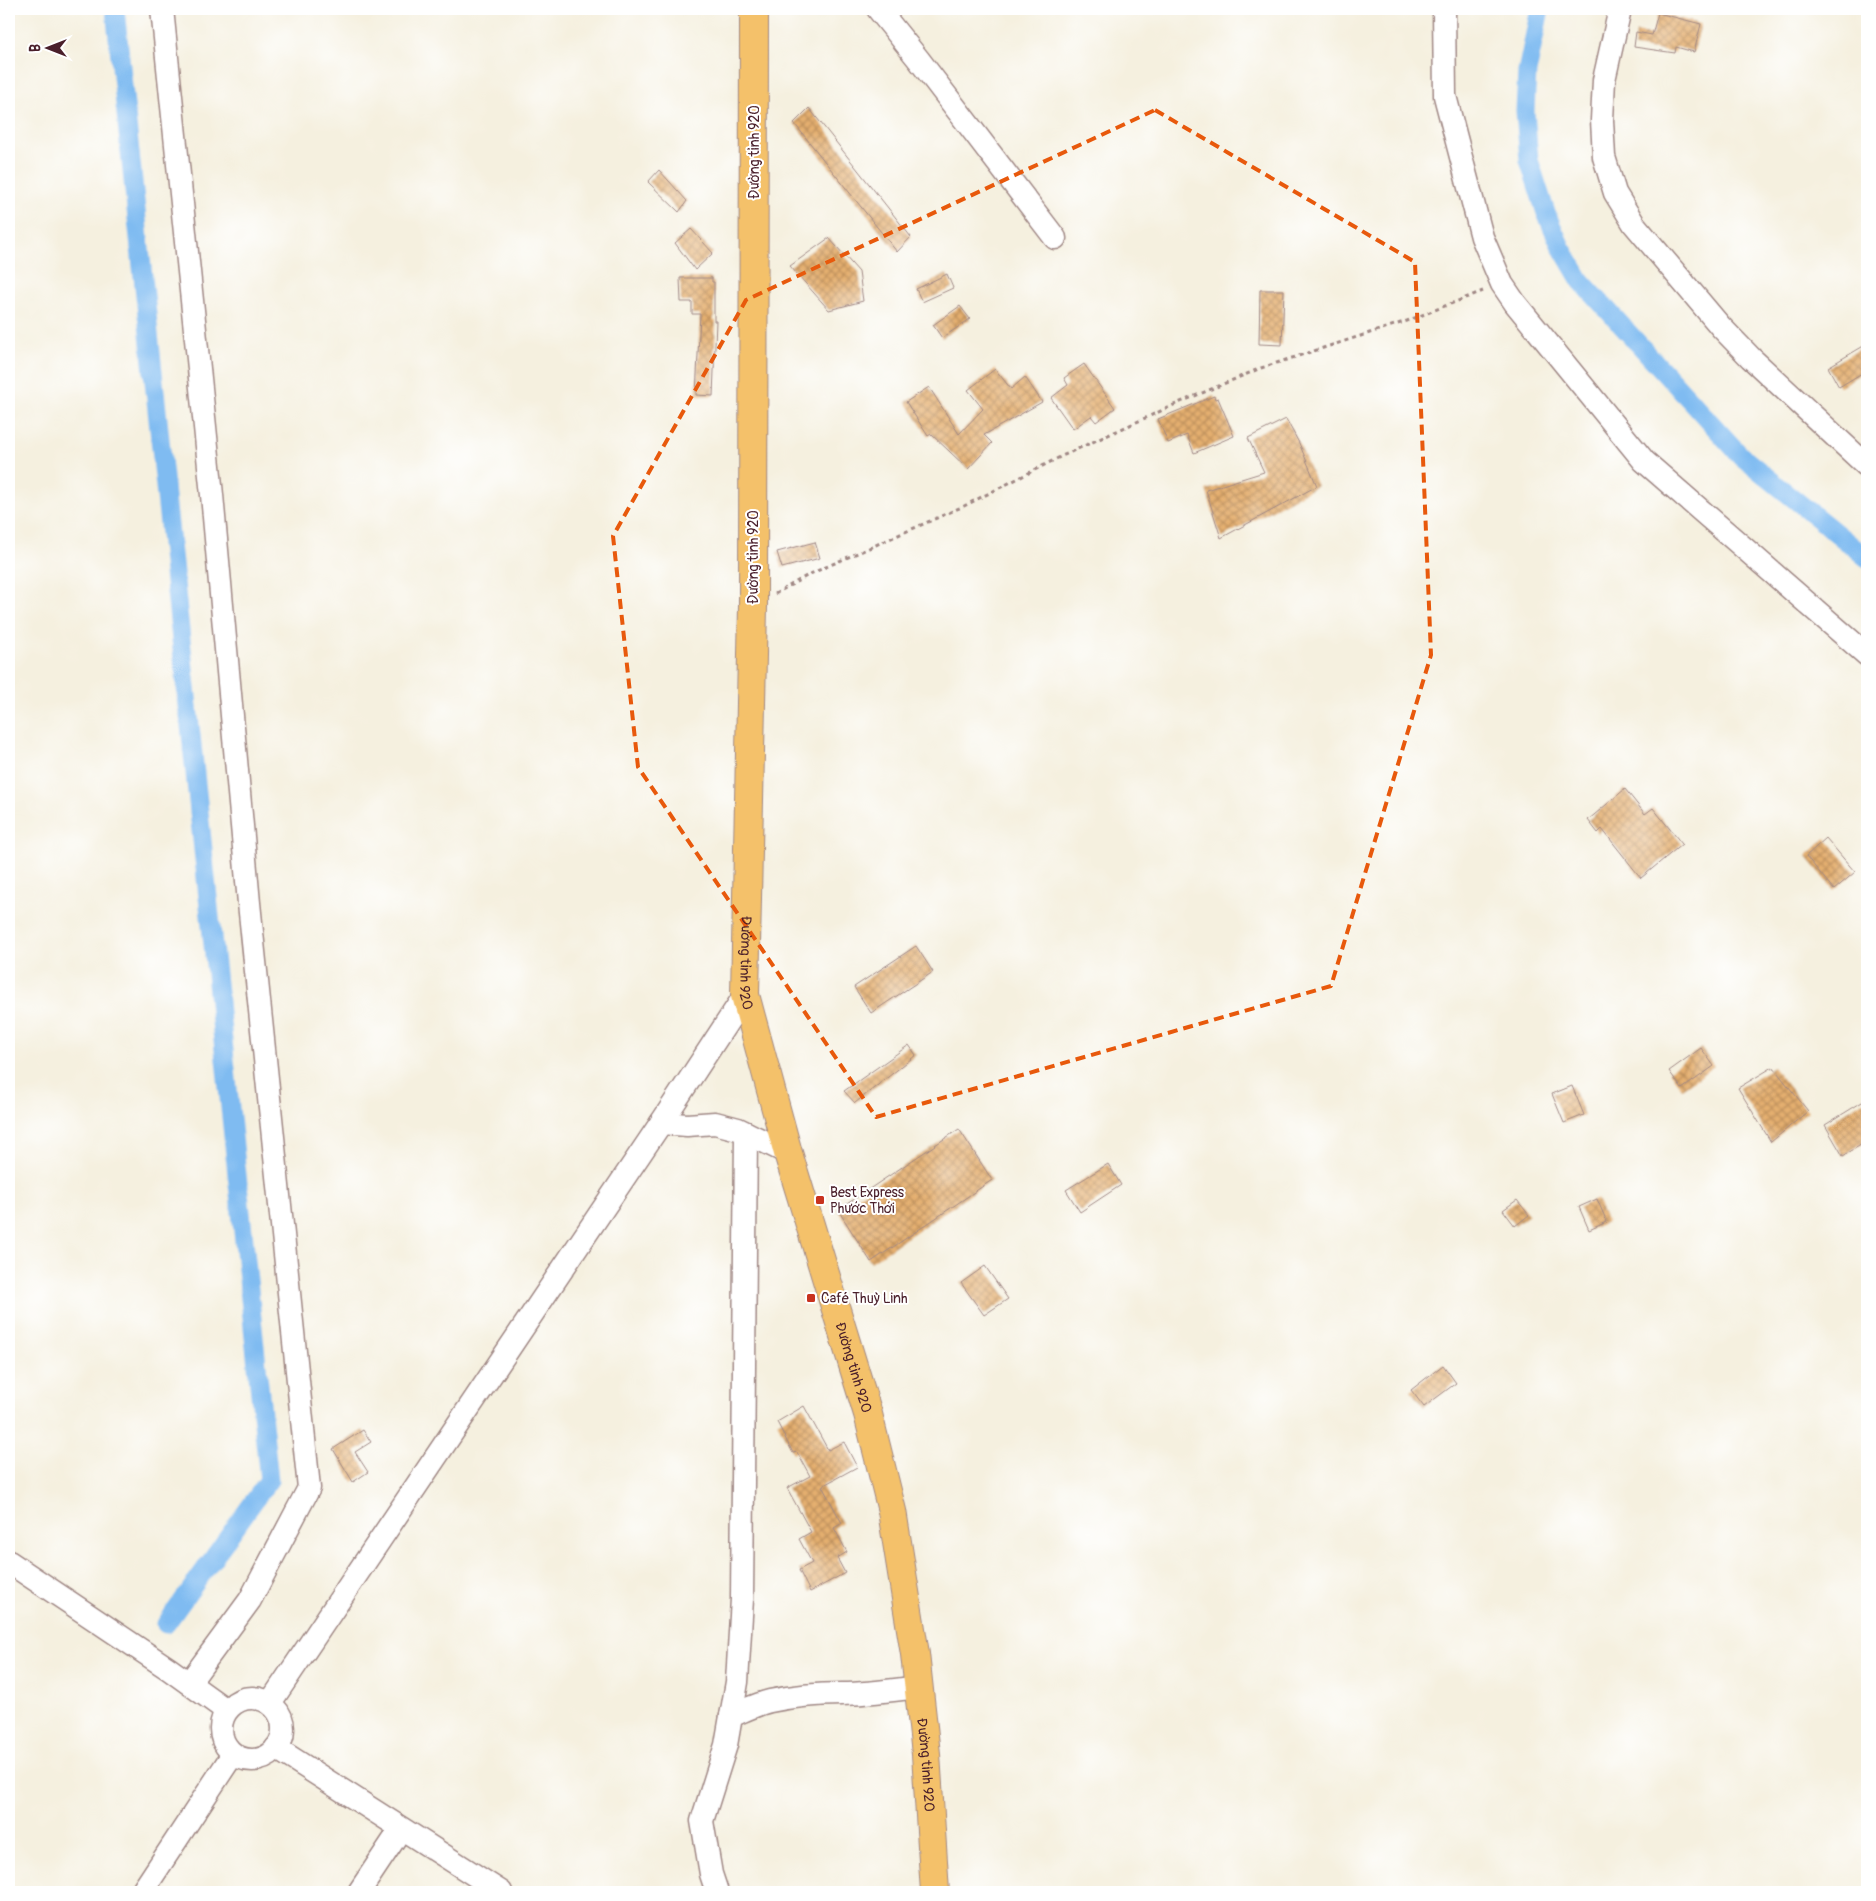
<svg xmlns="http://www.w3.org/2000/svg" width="1876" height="1901" font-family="Pangolin,sans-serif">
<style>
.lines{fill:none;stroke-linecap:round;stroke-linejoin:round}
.canal{stroke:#7fbbf1;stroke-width:19}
.building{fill:url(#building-cross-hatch)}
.minor-casing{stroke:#a08885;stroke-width:25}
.major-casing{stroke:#a08885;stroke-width:30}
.path{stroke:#a08885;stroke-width:3;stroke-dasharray:4 4;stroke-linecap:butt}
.minor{stroke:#fff;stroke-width:22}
.major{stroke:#f4c16a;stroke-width:28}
.marked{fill:none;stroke:#e8590c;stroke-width:4;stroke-dasharray:10 6;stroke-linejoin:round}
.poi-dot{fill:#c8321e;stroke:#fff;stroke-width:2}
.labels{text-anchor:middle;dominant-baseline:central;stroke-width:4;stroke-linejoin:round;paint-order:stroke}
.street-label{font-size:14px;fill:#4a1f2b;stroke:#fff}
.poi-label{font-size:14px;fill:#4a1f2b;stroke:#fff;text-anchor:start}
</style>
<defs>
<pattern id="building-cross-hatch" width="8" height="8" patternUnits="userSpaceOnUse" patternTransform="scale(1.25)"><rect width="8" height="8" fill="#e4af6f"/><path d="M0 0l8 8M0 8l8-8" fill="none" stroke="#bb8e5b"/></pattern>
</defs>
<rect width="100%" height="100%" fill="#fff"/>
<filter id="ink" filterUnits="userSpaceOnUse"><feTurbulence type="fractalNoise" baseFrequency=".02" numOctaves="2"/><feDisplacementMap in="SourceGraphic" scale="10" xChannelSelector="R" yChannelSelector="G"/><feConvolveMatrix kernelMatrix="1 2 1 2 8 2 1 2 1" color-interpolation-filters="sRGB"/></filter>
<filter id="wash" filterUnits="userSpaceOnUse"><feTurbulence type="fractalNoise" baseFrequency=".0096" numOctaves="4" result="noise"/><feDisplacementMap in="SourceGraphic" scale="20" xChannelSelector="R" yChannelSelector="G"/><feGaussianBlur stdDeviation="1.12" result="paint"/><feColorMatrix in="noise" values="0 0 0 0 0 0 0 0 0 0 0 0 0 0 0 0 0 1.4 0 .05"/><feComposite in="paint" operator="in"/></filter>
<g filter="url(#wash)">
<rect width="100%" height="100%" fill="#f5f0df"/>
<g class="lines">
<!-- canal -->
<g class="canal">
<polyline points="115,9 269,1480 166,1624"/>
<polyline points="1540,9 1527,72 1525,111 1529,160 1546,213 1561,247 1581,281 1741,456 1867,558"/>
</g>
</g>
<g id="blocks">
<!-- building -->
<g class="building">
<polygon points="1658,13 1701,24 1694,52 1676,47 1675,53 1634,47 1636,32 1652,35"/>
<polygon points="809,108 911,237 897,252 794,123"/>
<polygon points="659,170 687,201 679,212 648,182"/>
<polygon points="691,229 713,253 695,270 675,243"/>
<polygon points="829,238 859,272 863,301 829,310 790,266"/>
<polygon points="947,274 953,288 922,302 916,289"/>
<polygon points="680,278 712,278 712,282 714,282 714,321 716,321 713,396 696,395 700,314 692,314 692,302 681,302"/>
<polygon points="1260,290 1284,290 1282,345 1259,344"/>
<polygon points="960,306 970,319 942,338 933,325"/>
<polygon points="1867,344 1867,370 1839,387 1828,367"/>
<polygon points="1084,364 1115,408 1096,422 1091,416 1073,429 1051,398 1068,385 1064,378"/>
<polygon points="995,369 1011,389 1025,377 1042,402 984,435 992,443 968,469 931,434 928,436 906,402 929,387 959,434 983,409 968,390"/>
<polygon points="1214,396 1215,399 1218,398 1234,436 1194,453 1187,435 1168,443 1158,419"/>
<polygon points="1286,419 1299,443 1317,486 1221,538 1206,490 1264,472 1248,438"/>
<polygon points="815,542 820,558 782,568 777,552"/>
<polygon points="1625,789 1645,814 1653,808 1682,844 1641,878 1602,829 1598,833 1588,820"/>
<polygon points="1826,838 1855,872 1834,890 1806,856"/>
<polygon points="916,946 933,972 871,1013 854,987"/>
<polygon points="909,1045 916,1055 855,1103 844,1091"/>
<polygon points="1701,1048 1714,1066 1682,1089 1669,1071"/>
<polygon points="1773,1067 1808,1111 1771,1142 1738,1088"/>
<polygon points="1572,1086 1584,1115 1564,1123 1552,1094"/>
<polygon points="1867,1099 1867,1141 1843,1156 1825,1125"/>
<polygon points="959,1129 992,1180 871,1262 838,1210"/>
<polygon points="1108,1164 1121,1185 1080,1212 1066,1190"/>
<polygon points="1597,1199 1607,1222 1589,1230 1579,1207"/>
<polygon points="1517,1200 1529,1215 1515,1226 1503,1210"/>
<polygon points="985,1266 1008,1299 984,1315 961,1283"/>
<polygon points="1443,1365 1456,1383 1424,1407 1411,1390"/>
<polygon points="804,1406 828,1450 844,1442 857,1467 822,1486 842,1523 834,1528 847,1552 837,1558 845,1573 810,1592 799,1570 812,1563 799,1539 811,1532 787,1488 810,1476 797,1452 793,1453 777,1422"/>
<polygon points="363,1430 371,1442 355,1452 368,1472 353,1482 333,1449"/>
</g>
</g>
</g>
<g filter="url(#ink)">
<use href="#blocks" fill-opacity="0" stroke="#a08885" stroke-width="1"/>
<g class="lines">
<defs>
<g id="minor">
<polyline points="162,9 212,495 249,903 309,1488 250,1600 189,1683"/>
<polyline points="878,9 919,60 1055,238"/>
<polyline points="1444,9 1445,96 1482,237 1502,284 1515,303 1644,461 1867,655"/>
<polyline points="1620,9 1604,80 1602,120 1604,157 1615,193 1634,224 1721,327 1751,358 1867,466"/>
<polyline points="661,1123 687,1125 715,1123 738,1129 788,1153"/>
<polyline points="9,1562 169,1669 226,1710"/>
<circle cx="252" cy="1729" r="31"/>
<polyline points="270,1703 661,1123 745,995"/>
<path d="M 731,1716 C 743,1711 757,1704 770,1701 C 794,1696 818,1694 842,1694 C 868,1694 894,1690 919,1687"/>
<polyline points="276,1748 501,1892"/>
<polyline points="142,1892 233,1754"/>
<polyline points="359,1892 401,1829"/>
<polyline points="717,1892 711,1874 702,1821 726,1745 737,1682 742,1599 746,1133"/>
</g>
<g id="major">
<path id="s1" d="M 754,9 L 753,606 L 745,995 L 788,1153 L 868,1414 L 892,1511 L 915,1654 L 926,1754 L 935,1892"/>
</g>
</defs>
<!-- minor casing -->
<use href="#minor" class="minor-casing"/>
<!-- major casing -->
<use href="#major" class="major-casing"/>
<!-- path -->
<polyline class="path" points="775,594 810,574 964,506 1062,456 1176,404 1261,368 1407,321 1483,291"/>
<!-- minor -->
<use href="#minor" class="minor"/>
<!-- major -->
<use href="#major" class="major"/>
</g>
</g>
<!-- marked area -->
<path class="marked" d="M 1155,110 L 1415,262 L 1431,655 L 1331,986 L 876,1117 L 638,767 L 613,536 L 746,300 Z"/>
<!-- markers -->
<g class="poi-dot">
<rect x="815" y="1195" width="10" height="10" rx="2.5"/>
<rect x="806" y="1293" width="10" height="10" rx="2.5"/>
</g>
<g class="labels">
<!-- street labels -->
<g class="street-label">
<text transform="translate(754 152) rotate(-90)">Đường tỉnh 920</text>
<text transform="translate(753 557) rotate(-90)">Đường tỉnh 920</text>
<text stroke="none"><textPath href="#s1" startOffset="954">Đường tỉnh 920</textPath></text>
<text stroke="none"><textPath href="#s1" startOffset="1374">Đường tỉnh 920</textPath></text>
<text stroke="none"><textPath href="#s1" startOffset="1779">Đường tỉnh 920</textPath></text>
</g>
<!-- poi labels -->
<g class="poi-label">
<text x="830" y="1192">Best Express<tspan x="830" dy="16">Phước Thới</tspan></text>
<text x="821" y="1298">Café Thuỳ Linh</text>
</g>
</g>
<!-- margin -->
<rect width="1876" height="1901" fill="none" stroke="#fff" stroke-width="30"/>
<!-- north arrow -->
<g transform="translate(48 48) rotate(270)" stroke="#ffffff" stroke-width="4" paint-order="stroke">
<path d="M0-4L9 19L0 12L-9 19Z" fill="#4a1f2b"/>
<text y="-8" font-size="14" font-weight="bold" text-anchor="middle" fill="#4a1f2b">B</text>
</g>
</svg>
